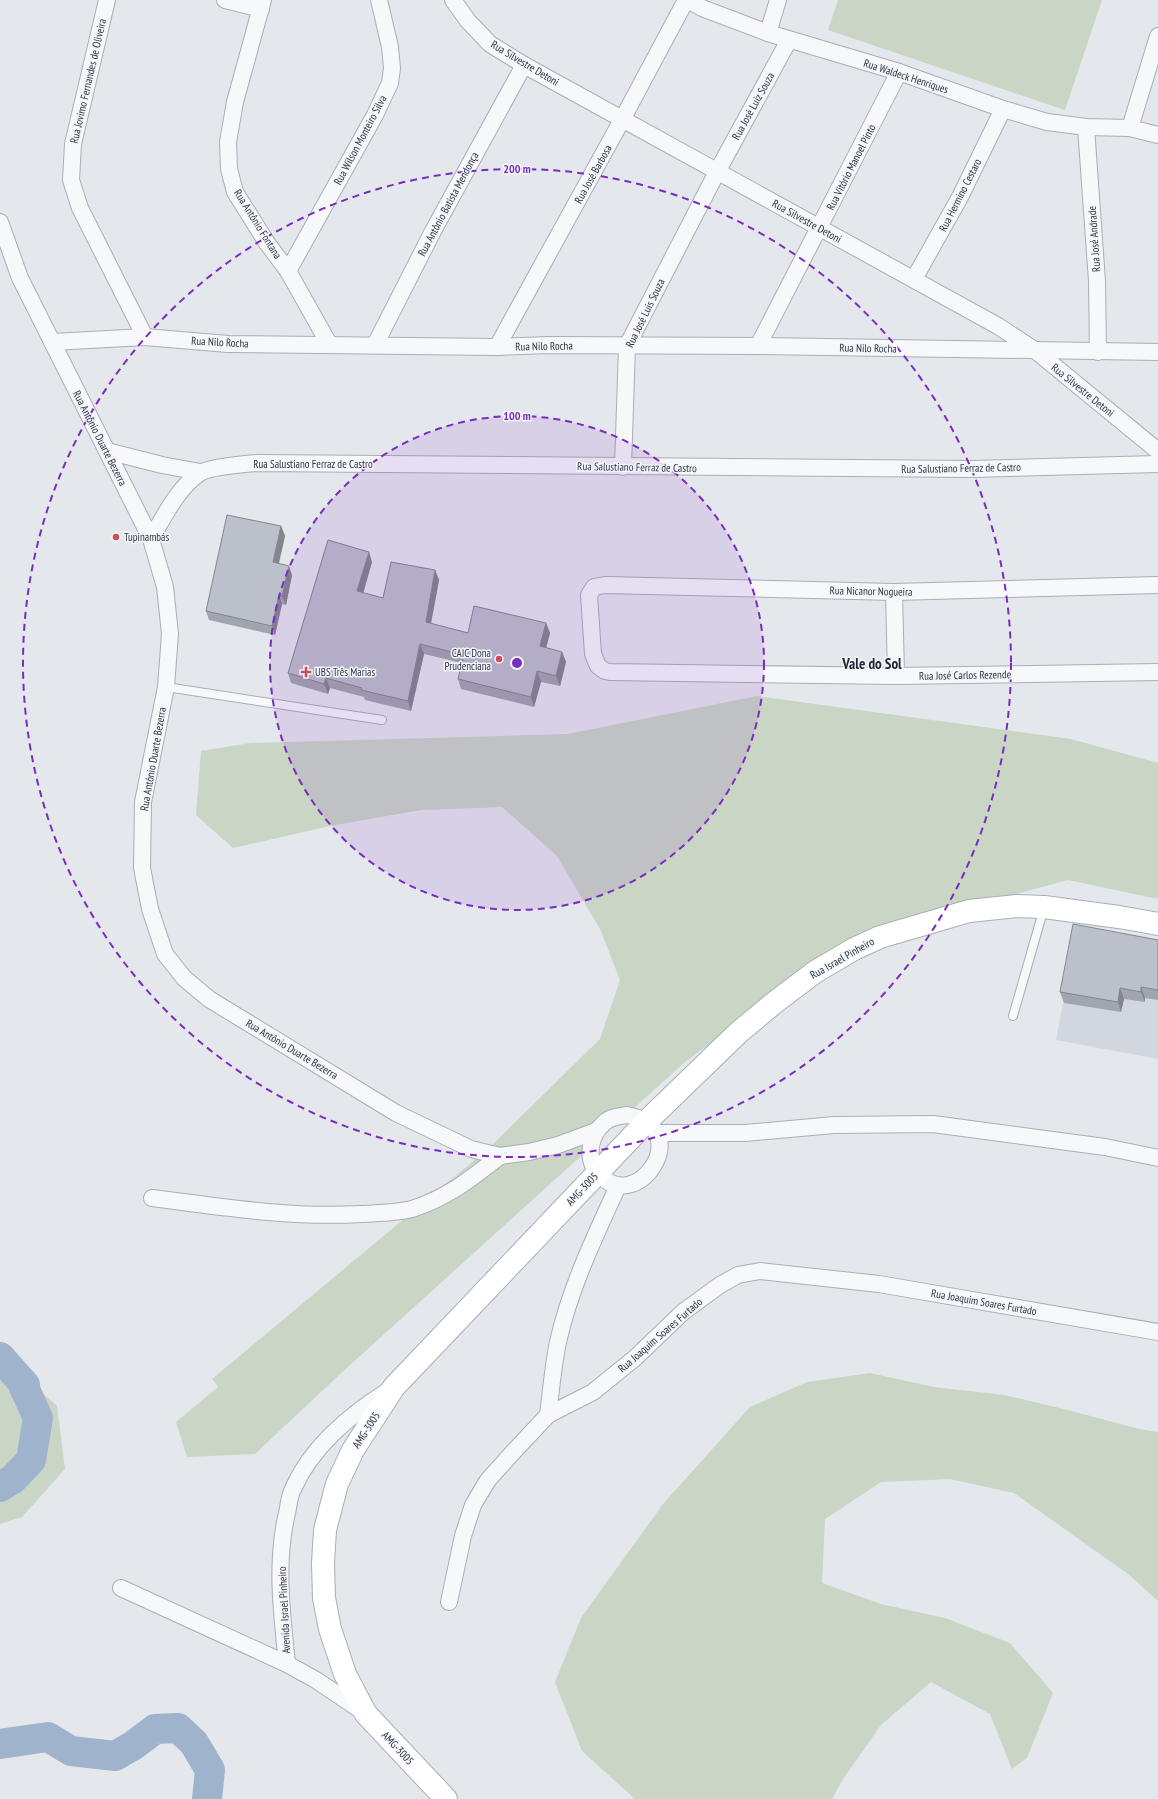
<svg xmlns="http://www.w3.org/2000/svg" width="1158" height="1799" font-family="'PT Sans Narrow',sans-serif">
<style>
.built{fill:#d2d6de}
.green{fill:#c9d6c5}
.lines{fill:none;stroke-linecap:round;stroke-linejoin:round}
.river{stroke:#9fb4cc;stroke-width:30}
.service-casing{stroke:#a9aeb7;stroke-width:10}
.minor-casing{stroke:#a9aeb7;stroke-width:18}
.secondary-casing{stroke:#a9aeb7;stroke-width:24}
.service{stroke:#f7f8fa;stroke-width:8}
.minor{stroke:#f7f8fa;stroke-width:16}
.secondary{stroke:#fff;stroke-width:22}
.wall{fill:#a1a5ae}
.shaded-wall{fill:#83868d}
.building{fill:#bbc0ca;stroke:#83868d}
.ring{fill:none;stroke:#7b2cbf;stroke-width:2;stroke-dasharray:7 5}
.poi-dot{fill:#d1495b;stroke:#f4f6f9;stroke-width:1.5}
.labels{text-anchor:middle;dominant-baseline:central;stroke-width:3;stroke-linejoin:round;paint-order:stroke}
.street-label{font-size:11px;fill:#2b3445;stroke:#f4f6f9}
.poi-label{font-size:11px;fill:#2b3445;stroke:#f4f6f9;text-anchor:start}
.district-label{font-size:15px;font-weight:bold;fill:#1d2536;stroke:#f4f6f9}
.centre{fill:#7b2cbf;stroke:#f4f6f9;stroke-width:2}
.ring-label{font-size:12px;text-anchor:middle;font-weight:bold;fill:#7b2cbf;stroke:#f4f6f9;stroke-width:3;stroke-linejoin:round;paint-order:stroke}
</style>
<rect width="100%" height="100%" fill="#e4e7ec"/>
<!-- built -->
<polygon class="built" points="1076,935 1158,950 1158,1059 1056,1040"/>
<!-- green -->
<g class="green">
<polygon points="838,0 1102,0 1065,110 828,30"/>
<polygon points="757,696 1071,739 1158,763 1158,899 1068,880 946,913 860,932 685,1062 339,1375 255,1454 187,1457 176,1422 218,1387 212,1379 489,1148 600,1039 620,980 600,929 557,856 502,807 421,810 330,826 233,848 196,815 201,751 250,743 568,734"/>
<polygon points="0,1355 57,1406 65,1469 22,1517 0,1524"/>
<polygon points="870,1373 934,1387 1004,1395 1068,1410 1139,1429 1158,1432 1158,1601 1128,1574 1014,1493 950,1479 881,1482 825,1519 822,1583 881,1604 945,1618 1010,1643 1053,1693 1027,1758 1012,1769 990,1714 931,1682 881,1725 843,1779 832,1799 635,1799 582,1751 555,1682 581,1618 663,1504 750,1407 807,1382"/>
</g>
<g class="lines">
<!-- river -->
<g class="river">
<polyline points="0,1357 25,1385 23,1385 38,1418 31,1460 13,1479 0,1487"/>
<polyline points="0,1744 48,1737 71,1751 115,1756 134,1745 155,1729 178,1728 194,1743 210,1770 207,1799"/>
</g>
<defs>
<g id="service">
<polyline points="166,687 382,720"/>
<polyline points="1013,1016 1044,908"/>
</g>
<g id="minor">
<polyline points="107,0 73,144 71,180 80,208 145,337"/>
<polyline points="225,0 261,9"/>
<polyline points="263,0 235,102 228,142 229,169 235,192 267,243 288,271 329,344"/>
<polyline points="453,0 468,21 490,44 524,65 998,326 1036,351 1158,451"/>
<polyline points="688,0 702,8 768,33 899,72 1003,109 1047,122 1086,127 1130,128 1158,135"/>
<polyline points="768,33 778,0"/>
<polyline points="1086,127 1097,281 1098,352"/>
<polyline points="1130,128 1158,36"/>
<polyline points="0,222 20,278 151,539 165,587 170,634 166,687 143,802 142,868 150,909 165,954 184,978 209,999 396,1113 471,1149 500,1156 529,1152 558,1145 596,1131"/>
<polyline points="288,271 375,115 390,83 392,68 390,47 379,0"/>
<polyline points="914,279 960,197 1003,109"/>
<polyline points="52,342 145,337 228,344 497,347 549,345 758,346 1158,352"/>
<polyline points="375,345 433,231 524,65"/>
<polyline points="758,346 899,72"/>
<polyline points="497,347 623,118 686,0"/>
<polyline points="107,451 162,465 200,472"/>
<polyline points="623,467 627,346 717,172 789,40"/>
<path d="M 151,539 C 163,518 179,486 200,473 C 210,467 245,464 257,463 L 973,469 L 1158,464"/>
<polyline points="1158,585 894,592 605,585 594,587 589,595 593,654 598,666 605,671 610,672 896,676 1158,672"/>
<polyline points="894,592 896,676"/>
<path d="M 627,1115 C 698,1128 636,1218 598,1173 C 585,1158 590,1135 604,1123 C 610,1117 619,1116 627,1115 Z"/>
<polyline points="656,1133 745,1133 834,1125 933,1124 1105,1147 1158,1158"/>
<path d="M 152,1198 C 221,1207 291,1218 361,1214 C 377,1213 396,1213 412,1209 C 447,1198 472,1178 500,1156"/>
<path d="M 548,1415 C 551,1391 553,1366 558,1342 C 570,1288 595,1236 618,1186"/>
<polyline points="121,1588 287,1664 316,1680 365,1713"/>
<polyline points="449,1602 463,1536 473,1505 488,1480 516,1449 548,1415 593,1392 635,1358 683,1312 720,1285 738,1275 760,1271 879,1284 1158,1332"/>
<path d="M 287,1664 C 282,1614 275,1563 287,1513 C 289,1505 289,1496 293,1489 C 312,1446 350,1415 389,1390"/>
</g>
<polyline id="secondary" points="446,1799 366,1714 345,1674 330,1629 324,1598 323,1563 325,1530 337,1484 353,1450 394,1387 647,1121 738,1033 774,1003 815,972 854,949 880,937 969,911 1017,906 1044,907 1119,917 1158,924"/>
</defs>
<!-- service casing -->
<use href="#service" class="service-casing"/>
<!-- minor casing -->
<use href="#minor" class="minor-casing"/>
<!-- secondary casing -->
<use href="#secondary" class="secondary-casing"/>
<!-- service -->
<use href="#service" class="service"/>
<!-- minor -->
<use href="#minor" class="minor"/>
<!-- secondary -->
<use href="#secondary" class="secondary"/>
</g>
<!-- wall -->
<g class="wall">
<polygon points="281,526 285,536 278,564 292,575 286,605 282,604 275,635 209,620 206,611"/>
<polygon points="372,562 363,593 383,598 435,570 439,580 431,624 468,633 546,623 550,633 546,648 562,652 566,662 560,686 541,682 534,707 461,689 458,679 462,663 424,654 411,711 365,700 364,697 330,688 328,694 291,683 288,673"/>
<polygon points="1158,940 1158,1000 1145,998 1145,1002 1124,999 1121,1012 1064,1003 1060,992"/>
</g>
<!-- shaded-wall -->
<g class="shaded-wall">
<polygon points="281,526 285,536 277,572 273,562"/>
<polygon points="369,552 372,562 361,601 357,591"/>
<polygon points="289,566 292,575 286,605 282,596"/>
<polygon points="435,570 439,580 429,633 426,622"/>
<polygon points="279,595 282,604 275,635 272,626"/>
<polygon points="546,623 550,633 544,656 540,646"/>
<polygon points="420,644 424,654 411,711 408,701"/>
<polygon points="562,652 566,662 560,686 556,676"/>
<polygon points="537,671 541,682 534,707 531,697"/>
<polygon points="326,678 330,688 328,694 324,684"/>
<polygon points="1141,987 1145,998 1145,1002 1141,992"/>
<polygon points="1120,988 1124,999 1121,1012 1118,1002"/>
</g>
<!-- building -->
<g class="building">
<polygon points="227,515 281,526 273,562 289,566 282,596 279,595 272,626 206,611"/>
<polygon points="328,540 369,552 357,591 383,598 391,562 435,570 426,622 468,633 474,606 546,623 540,646 562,652 556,676 537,671 531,697 458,679 464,655 420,644 408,701 361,690 362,688 326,678 324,684 288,673"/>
<polygon points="1073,924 1158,940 1158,990 1141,987 1141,992 1120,988 1118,1002 1060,992"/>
</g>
<!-- distance rings -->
<circle cx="517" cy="663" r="247" fill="#7b2cbf" fill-opacity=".12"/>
<g class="ring">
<circle cx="517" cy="663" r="247"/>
<circle cx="517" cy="663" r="494"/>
</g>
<!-- markers -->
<g class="poi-dot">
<circle cx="116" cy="537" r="4"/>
<circle cx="499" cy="659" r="4"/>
<path d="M304 666h4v4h4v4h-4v4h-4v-4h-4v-4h4z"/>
</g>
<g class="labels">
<!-- street labels -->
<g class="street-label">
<text transform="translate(525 63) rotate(31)">Rua Silvestre Detoni</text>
<text transform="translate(906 76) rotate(18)">Rua Waldeck Henriques</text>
<text transform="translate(88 81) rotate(-77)">Rua Jovimo Fernandes de Oliveira</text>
<text transform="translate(753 106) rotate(-61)">Rua José Luiz Souza</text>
<text transform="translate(360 140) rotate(-62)">Rua Wilson Monteiro Silva</text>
<text transform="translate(851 167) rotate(-63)">Rua Vitório Manoel Pinto</text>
<text transform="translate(593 174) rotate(-61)">Rua José Barbosa</text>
<text transform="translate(960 195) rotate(-63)">Rua Hermino Cestaro</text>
<text transform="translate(448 204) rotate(-62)">Rua Antônio Batista Mendonça</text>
<text transform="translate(807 221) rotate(29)">Rua Silvestre Detoni</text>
<text transform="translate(258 224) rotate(58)">Rua Antônio Fontana</text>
<text transform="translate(1094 239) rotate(-94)">Rua José Andrade</text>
<text transform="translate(645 313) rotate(-64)">Rua José Luis Souza</text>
<text transform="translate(220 342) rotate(3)">Rua Nilo Rocha</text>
<text transform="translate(544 346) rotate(-1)">Rua Nilo Rocha</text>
<text transform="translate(868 348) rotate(1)">Rua Nilo Rocha</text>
<text transform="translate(1083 390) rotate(39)">Rua Silvestre Detoni</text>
<text transform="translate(100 438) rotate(63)">Rua Antônio Duarte Bezerra</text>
<text x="313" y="464">Rua Salustiano Ferraz de Castro</text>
<text transform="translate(637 467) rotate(1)">Rua Salustiano Ferraz de Castro</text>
<text transform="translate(961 468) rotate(-1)">Rua Salustiano Ferraz de Castro</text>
<text transform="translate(871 591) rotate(1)">Rua Nicanor Nogueira</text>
<text transform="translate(965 675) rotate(-1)">Rua José Carlos Rezende</text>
<text transform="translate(153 759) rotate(-80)">Rua Antônio Duarte Bezerra</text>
<text transform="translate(842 958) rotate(-30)">Rua Israel Pinheiro</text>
<text transform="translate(292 1049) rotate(31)">Rua Antônio Duarte Bezerra</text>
<text transform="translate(582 1189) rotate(-47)">AMG-3005</text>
<text transform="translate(984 1302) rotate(10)">Rua Joaquim Soares Furtado</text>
<text transform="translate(660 1335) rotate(-41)">Rua Joaquim Soares Furtado</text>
<text transform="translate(366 1430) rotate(-57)">AMG-3005</text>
<text transform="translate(284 1610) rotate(-93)">Avenida Israel Pinheiro</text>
<text transform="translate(398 1748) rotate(47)">AMG-3005</text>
</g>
<!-- poi labels -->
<g class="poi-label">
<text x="124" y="537">Tupinambás</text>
<text x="491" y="653" text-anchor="end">CAIC Dona<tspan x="491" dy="13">Prudenciana</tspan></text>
<text x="315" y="672">UBS Três Marias</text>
</g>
<!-- district labels -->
<g class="district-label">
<text x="872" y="663">Vale do Sol</text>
</g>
</g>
<circle cx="517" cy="663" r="6" class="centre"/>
<g class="ring-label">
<text x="517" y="173">200 m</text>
<text x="517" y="420">100 m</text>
</g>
</svg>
